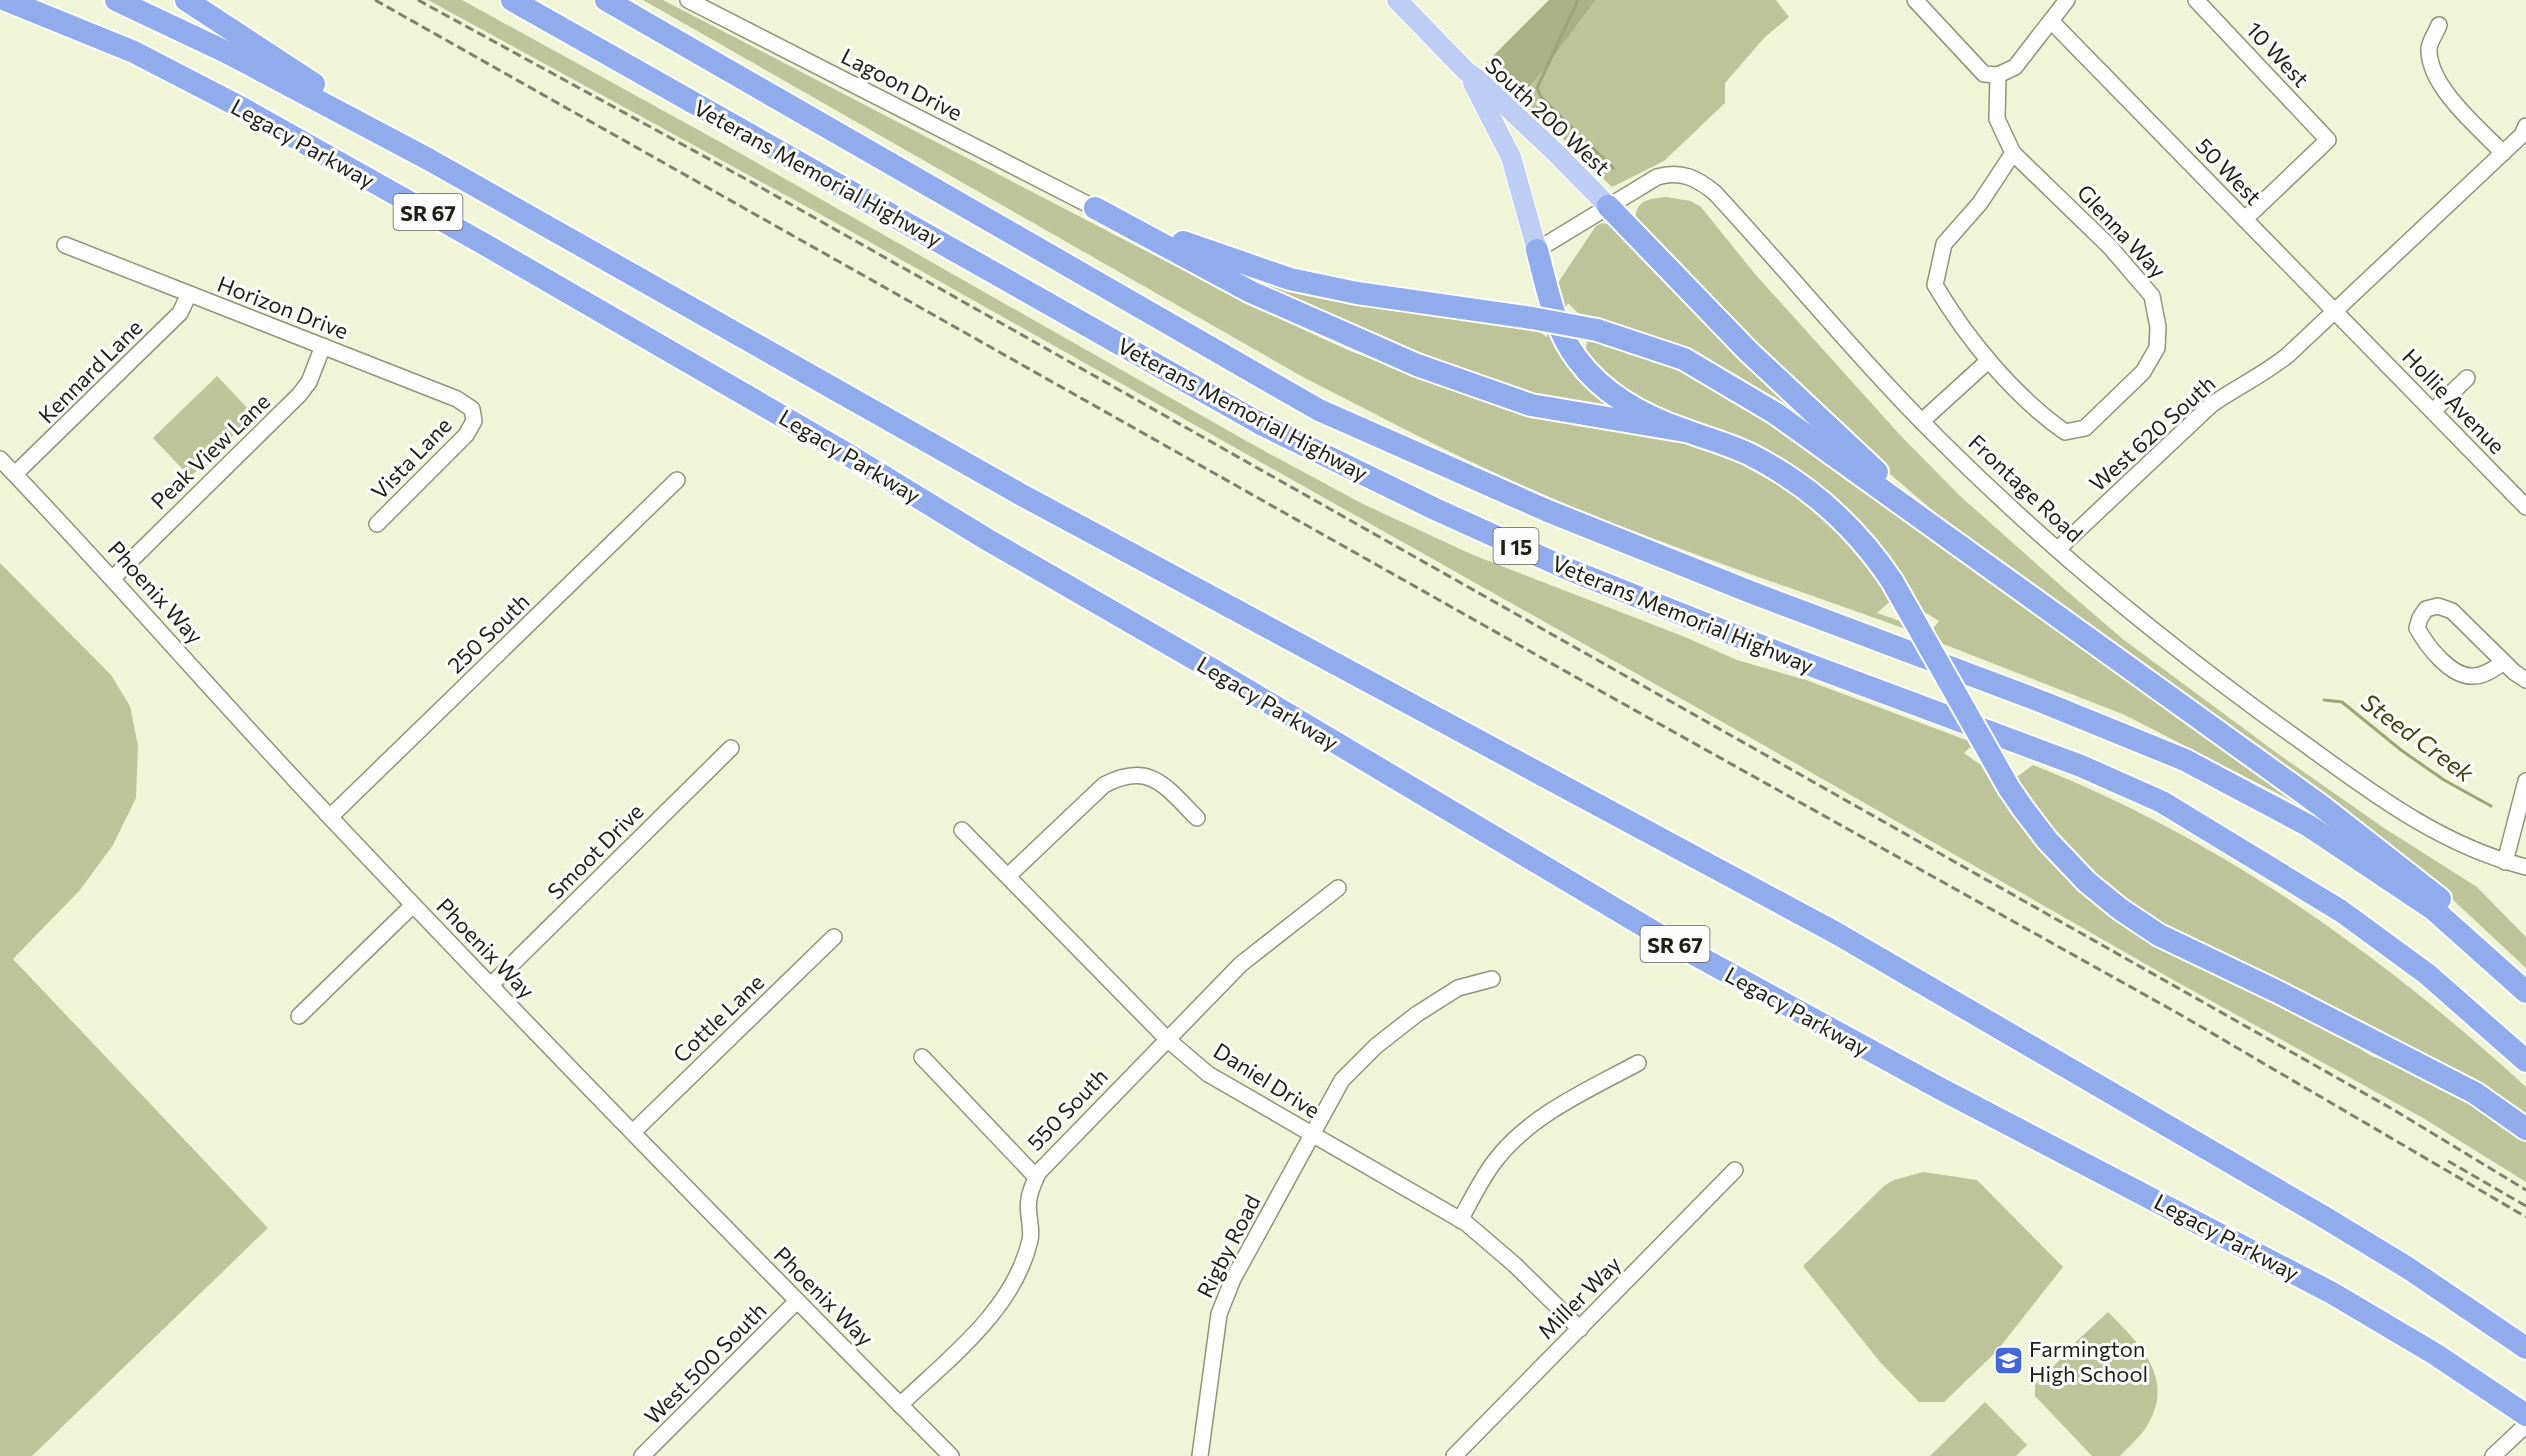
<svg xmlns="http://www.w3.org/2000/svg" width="2526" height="1456" font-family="Commissioner,sans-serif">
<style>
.green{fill:#bec49a}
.forest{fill:#abb186}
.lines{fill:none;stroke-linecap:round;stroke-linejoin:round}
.stream{stroke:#9ea378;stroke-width:3}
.minor-casing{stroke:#90947a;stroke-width:18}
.major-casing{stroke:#fff;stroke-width:22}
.highway-casing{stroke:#fff;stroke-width:26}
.minor{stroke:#fff;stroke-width:15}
.major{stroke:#bdcdf4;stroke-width:20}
.highway{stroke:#91aced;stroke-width:22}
.rail{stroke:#7e816e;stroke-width:3;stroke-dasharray:9 4.5;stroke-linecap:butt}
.highway-bridge-casing{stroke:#fff;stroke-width:26;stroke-linecap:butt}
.highway-bridge{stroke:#91aced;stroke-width:22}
.labels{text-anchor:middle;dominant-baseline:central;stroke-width:6;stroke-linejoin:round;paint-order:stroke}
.shield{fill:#fefefe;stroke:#61625b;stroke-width:1.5}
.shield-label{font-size:21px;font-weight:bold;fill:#1e1f15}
.street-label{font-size:22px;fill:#1e1f15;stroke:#fefefe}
.poi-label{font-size:22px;fill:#1e1f15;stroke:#fefefe;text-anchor:start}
.water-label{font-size:24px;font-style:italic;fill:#404411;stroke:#fefefe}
</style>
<rect width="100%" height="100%" fill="#f0f5d8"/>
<!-- green -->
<g class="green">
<polygon points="428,0 462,0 722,143 1257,447 1363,504 1473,555 1685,637 1737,660 1806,680 1974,743 1977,747 1969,748 1964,753 1992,773 2006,798 2182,957 2341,1036 2371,1056 2409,1069 2526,1136 2526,1182 2423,1118 2177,982 1758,742 820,214"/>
<path d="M 643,0 L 663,0 L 1248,304 L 1350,351 L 1429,380 L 1708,447 L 1767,474 L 1809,504 L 1853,547 L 1893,599 L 1877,613 L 1906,623 L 1911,631 C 1779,583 1644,540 1515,482 C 1443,450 1373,413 1303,377 Z"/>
<polygon points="1596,0 1776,0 1789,17 1765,37 1725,83 1725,103 1664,161 1612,187 1516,92 1528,88 1540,75"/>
<path d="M 1666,197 L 1691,201 L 1701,207 L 1755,274 L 1901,436 L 1959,495 L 2068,592 L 2124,640 L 2281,756 L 2384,828 L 2477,887 L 2526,937 L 2526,968 L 2435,883 L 1983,553 L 1918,498 L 1861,449 L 1636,222 C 1634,200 1648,199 1666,197 Z"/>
<polygon points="1602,223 1611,225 1852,459 1798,423 1584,319 1568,303 1563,312 1555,287 1596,226"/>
<path d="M 1184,251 L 1529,325 L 1547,337 L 1549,329 C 1570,375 1586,385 1627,412 L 1488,384 Z"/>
<polygon points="1588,335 1692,375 1756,412 2300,805 2125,715 1933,640 1932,630 1939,621 1913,605 1871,540 1656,408 1637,399 1584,360"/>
<polygon points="217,376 254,415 190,477 153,438"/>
<polygon points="0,563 111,675 130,706 138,746 136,798 113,845 80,890 13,959 268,1228 32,1456 0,1456"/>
<path d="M 2033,765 C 2218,838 2380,953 2526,1087 L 2526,1118 L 2182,942 L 2078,864 L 2014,779 Z"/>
<polygon points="1923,1172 1977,1180 2063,1267 1996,1352 1944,1402 1919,1402 1880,1362 1803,1266 1884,1186 1894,1180"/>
<path d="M 2108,1312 C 2140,1344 2178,1381 2145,1429 C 2138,1439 2128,1447 2120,1456 L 2092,1456 L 2035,1396 L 2035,1384 L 2065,1355 L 2064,1353 Z"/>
<polygon points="1985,1402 2027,1445 2016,1456 1930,1456"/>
</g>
<!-- forest -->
<polygon class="forest" points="1549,0 1596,0 1540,75 1528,88 1516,92 1487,62"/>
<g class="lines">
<!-- stream -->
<g class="stream">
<polyline points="1578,0 1537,88 1541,97 1613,168"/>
<polyline points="2324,700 2342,702 2401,750 2444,780 2491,806"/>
</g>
<defs>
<g id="minor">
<polyline points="688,0 1095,208"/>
<polyline points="1915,0 1984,74 1998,75 2015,67 2067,0"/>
<polyline points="2196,0 2328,140 2245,219"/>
<polyline points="2051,21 2526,507"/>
<path d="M 2439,25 C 2436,33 2428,44 2429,51 C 2430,88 2479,128 2503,153"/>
<path d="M 1998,75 L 1997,119 L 2013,153 L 2110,247 L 2152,296 L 2158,327 L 2157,348 L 2143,372 L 2085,428 L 2065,432 C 2013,395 1967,339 1935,285 L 1944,244 L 1980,203 L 2013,153"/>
<polyline points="65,245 457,399 472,409 474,421 466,435 377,524"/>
<path d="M 1537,250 L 1657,177 C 1681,170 1697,178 1715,193 C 1790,274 1860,360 1938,438 C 2048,548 2169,647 2295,737 C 2367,789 2438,845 2526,867"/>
<polyline points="2433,411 2467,378"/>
<polyline points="1922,421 1988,361"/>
<path d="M 0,459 C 112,575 217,698 328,815 C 533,1032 741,1245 951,1456"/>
<polyline points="15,474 180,313 189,294"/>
<path d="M 2058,549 L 2211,405 C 2237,387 2263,375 2288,355 L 2522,135 L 2526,126"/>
<polyline points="113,578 299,395 309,382 323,346"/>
<path d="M 2504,662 C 2495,668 2485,676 2474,676 C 2451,678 2427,646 2417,628 L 2420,618 L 2426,609 L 2438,606 L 2452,611 L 2514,672 L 2526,680"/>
<polyline points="330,817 677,480"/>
<polyline points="962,830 1168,1040 1208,1074 1466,1223 1515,1265 1580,1329"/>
<polyline points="2505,862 2526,781"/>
<path d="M 1008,876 L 1104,785 C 1150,761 1165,786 1197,818"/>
<polyline points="491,985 731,748"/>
<polyline points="299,1016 413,905"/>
<polyline points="922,1057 1036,1177"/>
<polyline points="633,1132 834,937"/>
<path d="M 1460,1220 C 1471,1201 1481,1179 1495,1161 C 1530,1115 1588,1090 1638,1063"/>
<path d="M 900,1405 C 949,1358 1014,1310 1030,1240 C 1033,1227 1026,1212 1029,1199 C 1030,1190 1035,1181 1038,1173 L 1241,964 L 1338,888"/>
<polyline points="642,1456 797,1301"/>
<polyline points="1200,1456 1219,1314 1233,1279 1342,1080 1376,1046 1417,1014 1458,988 1492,979"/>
<polyline points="1454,1456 1735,1170"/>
<polyline points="2493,1456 2526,1425"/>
</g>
<g id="major">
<polyline points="1397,0 1466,71 1482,83 1557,154 1608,206"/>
<polyline points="1473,83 1511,157 1537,250"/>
</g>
<g id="highway">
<polyline points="6,0 134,52 242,108 484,244 837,448 988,540 1217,672 1659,935 1941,1089 2332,1293 2435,1354 2526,1415"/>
<polyline points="116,0 226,52 428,159 1020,494 1836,933 2324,1217 2408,1268 2526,1348"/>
<polyline points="186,0 314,84"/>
<polyline points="512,0 1261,424 1435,509 1570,570 1802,662 2081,766 2162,802 2341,911 2427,974 2526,1061"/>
<polyline points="606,0 1319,410 1548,511 1753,593 2045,703 2185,760 2309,826 2433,909 2526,992"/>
<polyline points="1608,206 1748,351 1877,472"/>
<polyline points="1095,208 1251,292 1417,365 1531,405 1685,431"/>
<polyline points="1183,242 1290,279 1357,293 1532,318"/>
<path d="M 1537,250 C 1547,287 1554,329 1578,360 C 1605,396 1645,417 1687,431 C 1708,439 1731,445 1751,455 C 1808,484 1856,527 1892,581"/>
<polyline points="1597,330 1684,359 1775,413 2320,805 2440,899"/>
<polyline points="2022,807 2047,840 2087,882 2120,909 2159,935 2276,991 2475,1093 2526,1129"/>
</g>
</defs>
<!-- minor casing -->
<use href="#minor" class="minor-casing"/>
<!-- major casing -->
<use href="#major" class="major-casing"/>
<!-- highway casing -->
<use href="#highway" class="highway-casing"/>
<!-- minor -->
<use href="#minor" class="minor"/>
<!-- major -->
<use href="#major" class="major"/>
<!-- highway -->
<use href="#highway" class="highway"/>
<!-- rail -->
<g class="rail">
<polyline points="375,0 1604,693 2181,1015 2526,1217"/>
<polyline points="418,0 753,183 2394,1110 2526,1190"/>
<polyline points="2448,1161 2526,1206"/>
</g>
<defs>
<g id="highway-bridge">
<polyline points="1532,318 1597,330"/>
<polyline points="1892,581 2009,788 2022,807"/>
</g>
</defs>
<!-- highway-bridge casing -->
<use href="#highway-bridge" class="highway-bridge-casing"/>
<!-- highway-bridge -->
<use href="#highway-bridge" class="highway-bridge"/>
</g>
<!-- icons -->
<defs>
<symbol id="school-square" viewBox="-11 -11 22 22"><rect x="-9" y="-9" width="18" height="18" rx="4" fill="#4367d9" stroke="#fefefe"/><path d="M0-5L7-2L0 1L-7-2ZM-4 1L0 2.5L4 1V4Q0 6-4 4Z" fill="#fff"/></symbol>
</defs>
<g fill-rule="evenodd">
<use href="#school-square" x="1992" y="1344" width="33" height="33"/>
</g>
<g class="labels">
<!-- shield labels -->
<g class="shield">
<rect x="393.5" y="194" width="69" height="36" rx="4.5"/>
<rect x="1493.5" y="528" width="45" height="36" rx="4.5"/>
<rect x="1640.5" y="926" width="69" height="36" rx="4.5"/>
</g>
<g class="shield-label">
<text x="428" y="212">SR 67</text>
<text x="1516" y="546">I 15</text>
<text x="1675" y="944">SR 67</text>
</g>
<!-- street labels -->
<g class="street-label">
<text transform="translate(2278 54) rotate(47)">10 West</text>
<text transform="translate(902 84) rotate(27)">Lagoon Drive</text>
<text transform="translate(1548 116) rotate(43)">South 200 West</text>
<text transform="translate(303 143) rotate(29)">Legacy Parkway</text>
<text transform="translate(2229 171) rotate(46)">50 West</text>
<text transform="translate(818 173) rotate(29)">Veterans Memorial Highway</text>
<text transform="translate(2122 231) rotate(47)">Glenna Way</text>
<text transform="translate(283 307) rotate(21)">Horizon Drive</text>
<text transform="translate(90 371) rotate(-45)">Kennard Lane</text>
<text transform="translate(2454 401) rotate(46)">Hollie Avenue</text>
<text transform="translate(1243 409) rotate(28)">Veterans Memorial Highway</text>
<text transform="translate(2152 433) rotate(-42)">West 620 South</text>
<text transform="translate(210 451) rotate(-44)">Peak View Lane</text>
<text transform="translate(850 456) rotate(31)">Legacy Parkway</text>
<text transform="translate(411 458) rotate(-46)">Vista Lane</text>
<text transform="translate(2026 488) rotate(43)">Frontage Road</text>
<text transform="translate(156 592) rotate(48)">Phoenix Way</text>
<text transform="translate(1683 614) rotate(22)">Veterans Memorial Highway</text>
<text transform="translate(488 633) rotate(-44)">250 South</text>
<text transform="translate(1268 703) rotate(31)">Legacy Parkway</text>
<text transform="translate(595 851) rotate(-45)">Smoot Drive</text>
<text transform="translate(486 948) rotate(46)">Phoenix Way</text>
<text transform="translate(1797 1011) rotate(29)">Legacy Parkway</text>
<text transform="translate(718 1018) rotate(-44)">Cottle Lane</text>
<text transform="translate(1267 1080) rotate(32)">Daniel Drive</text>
<text transform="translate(1067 1109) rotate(-46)">550 South</text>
<text transform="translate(2227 1237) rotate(28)">Legacy Parkway</text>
<text transform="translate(1228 1246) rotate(-63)">Rigby Road</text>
<text transform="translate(824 1296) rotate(45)">Phoenix Way</text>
<text transform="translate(1579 1297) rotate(-45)">Miller Way</text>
<text transform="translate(705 1363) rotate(-45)">West 500 South</text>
</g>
<!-- poi labels -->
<g class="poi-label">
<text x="2029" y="1348">Farmington<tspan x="2029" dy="25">High School</tspan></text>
</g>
<!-- water labels -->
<g class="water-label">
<text transform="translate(2418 737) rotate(36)">Steed Creek</text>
</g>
</g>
</svg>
